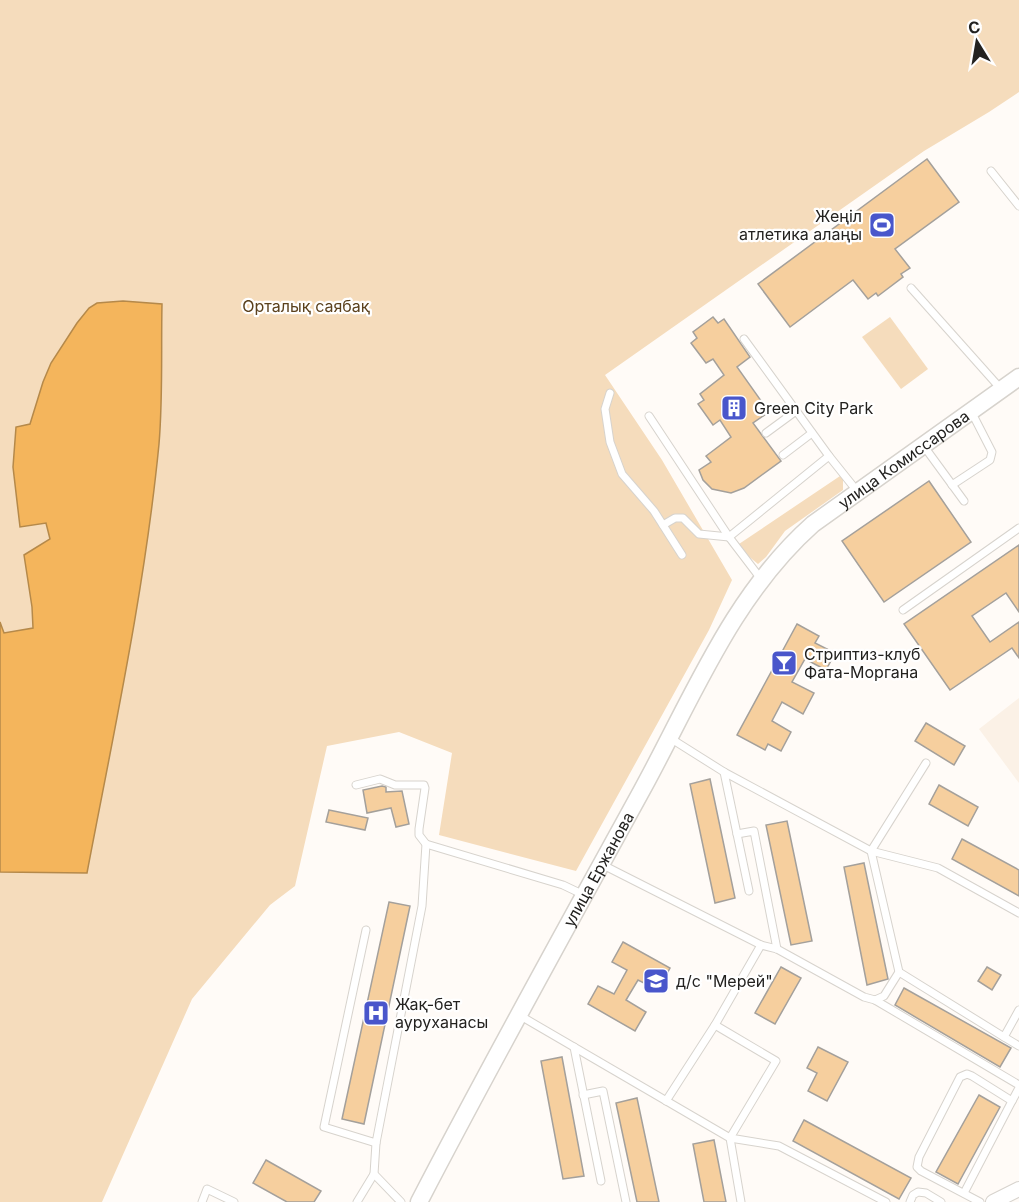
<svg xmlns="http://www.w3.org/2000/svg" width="1019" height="1202" font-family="Inter,sans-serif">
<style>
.built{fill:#fbf1e6}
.green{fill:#f5dcbc}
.water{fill:#f4b55c;stroke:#b5894a;stroke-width:1.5}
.building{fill:#f6cf9e;stroke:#a4a09b;stroke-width:1.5}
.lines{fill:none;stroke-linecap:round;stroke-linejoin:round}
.service-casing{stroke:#d7d3cd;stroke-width:9}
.minor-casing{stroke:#d7d3cd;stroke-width:16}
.tertiary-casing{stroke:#d7d3cd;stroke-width:19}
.service{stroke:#fff;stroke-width:7}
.minor{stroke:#fff;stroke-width:14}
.tertiary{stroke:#fff;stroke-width:16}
.labels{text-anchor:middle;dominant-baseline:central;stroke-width:4.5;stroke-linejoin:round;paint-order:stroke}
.poi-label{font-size:16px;fill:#232220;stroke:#fff;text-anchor:start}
.park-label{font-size:16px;fill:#5b411d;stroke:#fff}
.street-label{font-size:16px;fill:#232220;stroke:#fff}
</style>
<rect width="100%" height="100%" fill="#fffbf7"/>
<!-- built -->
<polygon class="built" points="1019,698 1019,783 979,729"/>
<!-- green -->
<g class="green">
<polygon points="0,0 1019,0 1019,92 989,112 924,151 605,375 662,460 732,580 709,630 576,871 439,835 452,753 399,732 327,746 295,886 270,905 192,999 102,1202 0,1202"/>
<polygon points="890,317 928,369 901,389 862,337"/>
<polygon points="843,474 843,490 785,531 766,557 758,564 736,546"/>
</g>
<!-- water -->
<path class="water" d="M 123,301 L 162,304 C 161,350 163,397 159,444 C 145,588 114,731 87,873 L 0,872 L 0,622 L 4,633 L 33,628 L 32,607 L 24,555 L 50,539 L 46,523 L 20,527 L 13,467 L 16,427 L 30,424 L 43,382 L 51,363 L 77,323 L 89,308 L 97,303 Z"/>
<!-- building -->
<g class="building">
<polygon points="927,159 959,202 895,249 910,268 901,274 903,277 878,296 876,293 868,299 853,280 790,327 758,284"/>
<polygon points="713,317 718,323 724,319 750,357 737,367 769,412 753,423 781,461 744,488 731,493 712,489 703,480 699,470 711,462 706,456 731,437 720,420 713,425 698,404 704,400 700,394 724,375 713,359 706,363 691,343 697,338 693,332"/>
<polygon points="929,481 971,542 884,602 842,541"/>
<polygon points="1019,545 1019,612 1006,593 972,616 990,642 1019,622 1019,658 1012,648 950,690 904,624"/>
<polygon points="797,624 819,636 815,643 835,653 826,670 805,659 792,682 814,693 803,714 782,702 772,721 791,732 781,751 768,744 765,750 737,735"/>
<polygon points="926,723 965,746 954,765 915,741"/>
<polygon points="710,779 735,898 715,903 690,784"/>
<polygon points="939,785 978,807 968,826 929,804"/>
<polygon points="382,786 386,787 386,792 402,791 409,824 396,827 391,808 367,813 363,790"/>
<polygon points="329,810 368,818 365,830 326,822"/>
<polygon points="787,821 812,941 791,945 766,825"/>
<polygon points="962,839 1019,870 1019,896 952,859"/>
<polygon points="864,863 888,979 867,985 844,867"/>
<polygon points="389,902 410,906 364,1124 342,1119"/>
<polygon points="623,942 670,968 658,990 638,980 626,1000 646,1012 635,1031 588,1004 598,986 614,994 627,970 612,962"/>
<polygon points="781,967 801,978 775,1024 755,1013"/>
<polygon points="987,967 1001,975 992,990 978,981"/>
<polygon points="904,988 1011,1048 1000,1067 895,1005"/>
<polygon points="818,1047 848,1062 827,1101 808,1091 817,1073 807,1068"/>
<polygon points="562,1057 584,1176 563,1179 541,1061"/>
<polygon points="979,1095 1000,1107 958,1184 936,1172"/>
<polygon points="637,1098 659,1202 637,1202 616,1103"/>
<polygon points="804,1120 911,1178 899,1199 793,1141"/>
<polygon points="714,1140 726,1202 704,1202 693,1144"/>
<polygon points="266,1160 321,1191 314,1202 287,1202 253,1183"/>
</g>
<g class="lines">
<defs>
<g id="service">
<polyline points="991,171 1019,206"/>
<polyline points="911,288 1001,389"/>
<polyline points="744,339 829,456"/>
<polyline points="610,393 605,409 610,442 622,474 654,511 682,555"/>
<polyline points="649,416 729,537"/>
<polyline points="766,433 796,411"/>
<polyline points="923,445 964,501"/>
<polyline points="783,455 812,433"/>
<polyline points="952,485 990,460 992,452 972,413"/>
<polyline points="663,525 675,518 683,518 699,534 729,537"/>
<polyline points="761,579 729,537 829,456 857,491"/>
<polyline points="903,610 1019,528"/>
<polyline points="670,738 724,772 871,851 938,868 1019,913"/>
<polyline points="926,763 871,851 899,972 1004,1037 1019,1010"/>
<polyline points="724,772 749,891"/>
<polyline points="356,785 380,779 395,785 424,785 425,788 419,829 419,835 426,844 563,885 584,895"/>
<polyline points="737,834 754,831 777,949"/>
<polyline points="601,864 761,945 777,949 864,997 875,1000 884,996 899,972"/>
<polyline points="366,930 324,1127 376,1143 422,906 426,844"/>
<polyline points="875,1000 1019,1085"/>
<polyline points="519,1015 730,1138 741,1202"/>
<polyline points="715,1025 776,1061 730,1138 779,1146 886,1202"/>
<polyline points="1004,1037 1019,1046"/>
<polyline points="574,1047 601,1181"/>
<polyline points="583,1095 603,1091 626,1202"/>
<polyline points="666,1101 715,1025 761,945"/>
<polyline points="376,1143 374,1174 401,1202"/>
<polyline points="964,1193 1012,1101"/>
<polyline points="202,1202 207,1189 234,1202"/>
<polyline points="357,1202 374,1174"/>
<polyline points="910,1202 913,1195 918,1192 926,1193 941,1202"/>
<polyline points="980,1202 921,1171 917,1167 919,1157 960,1077 967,1074 972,1076 1012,1101 1019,1088"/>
</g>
<polyline id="minor" points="993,1202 1019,1189"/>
<g id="tertiary">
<path id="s1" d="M 419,1202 C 491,1063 567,927 642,790 C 693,697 732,596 813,524 L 1019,377"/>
</g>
</defs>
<!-- service casing -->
<use href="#service" class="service-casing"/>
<!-- minor casing -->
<use href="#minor" class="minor-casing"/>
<!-- tertiary casing -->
<use href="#tertiary" class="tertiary-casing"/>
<!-- service -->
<use href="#service" class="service"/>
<!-- minor -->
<use href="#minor" class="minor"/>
<!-- tertiary -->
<use href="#tertiary" class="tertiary"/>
</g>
<!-- icons -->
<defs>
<symbol id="stadium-square" viewBox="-11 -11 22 22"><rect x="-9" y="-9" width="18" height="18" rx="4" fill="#4956cb" stroke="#fff"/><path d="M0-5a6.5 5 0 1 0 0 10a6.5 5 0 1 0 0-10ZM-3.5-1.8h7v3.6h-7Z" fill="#fff"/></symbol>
<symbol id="building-square" viewBox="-11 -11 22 22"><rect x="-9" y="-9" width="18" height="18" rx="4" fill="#4956cb" stroke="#fff"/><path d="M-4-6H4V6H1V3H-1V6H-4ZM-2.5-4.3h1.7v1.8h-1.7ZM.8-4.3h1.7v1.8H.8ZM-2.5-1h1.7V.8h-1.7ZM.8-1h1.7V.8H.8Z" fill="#fff"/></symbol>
<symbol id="bar-square" viewBox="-11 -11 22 22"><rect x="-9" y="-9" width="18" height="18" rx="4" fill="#4956cb" stroke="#fff"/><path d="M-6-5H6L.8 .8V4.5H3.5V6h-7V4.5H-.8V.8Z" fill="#fff"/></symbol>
<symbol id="school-square" viewBox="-11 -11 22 22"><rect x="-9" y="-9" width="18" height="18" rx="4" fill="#4956cb" stroke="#fff"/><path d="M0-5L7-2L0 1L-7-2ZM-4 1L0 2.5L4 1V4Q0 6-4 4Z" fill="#fff"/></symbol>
<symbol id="hospital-square" viewBox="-11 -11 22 22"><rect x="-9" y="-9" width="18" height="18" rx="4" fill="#4956cb" stroke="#fff"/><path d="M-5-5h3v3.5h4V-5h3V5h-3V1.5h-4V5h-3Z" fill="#fff"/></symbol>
</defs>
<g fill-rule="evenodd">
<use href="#stadium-square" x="867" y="210" width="30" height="30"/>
<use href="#building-square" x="719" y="393" width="30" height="30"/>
<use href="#bar-square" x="769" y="648" width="30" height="30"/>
<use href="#school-square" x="641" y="966" width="30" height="30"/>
<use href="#hospital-square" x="361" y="998" width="30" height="30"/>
</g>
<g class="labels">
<!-- poi labels -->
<g class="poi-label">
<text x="862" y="216" text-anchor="end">Жеңіл<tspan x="862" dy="18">атлетика алаңы</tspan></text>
<text x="754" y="408">Green City Park</text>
<text x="804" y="654">Стриптиз-клуб<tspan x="804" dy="18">Фата-Моргана</tspan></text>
<text x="676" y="981">д/с "Мерей"</text>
<text x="395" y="1004">Жақ-бет<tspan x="395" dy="18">ауруханасы</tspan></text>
</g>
<!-- park labels -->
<g class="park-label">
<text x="306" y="306">Орталық саябақ</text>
</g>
<!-- street labels -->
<g class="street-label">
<text stroke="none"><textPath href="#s1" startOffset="898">улица Комиссарова</textPath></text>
<text stroke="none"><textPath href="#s1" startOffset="378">улица Ержанова</textPath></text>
</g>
</g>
<!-- north arrow -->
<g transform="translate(977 42) rotate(349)" stroke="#ffffff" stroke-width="4.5" paint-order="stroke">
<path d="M0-4.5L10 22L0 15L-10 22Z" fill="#232220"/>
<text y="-9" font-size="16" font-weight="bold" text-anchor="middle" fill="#232220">С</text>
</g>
</svg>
